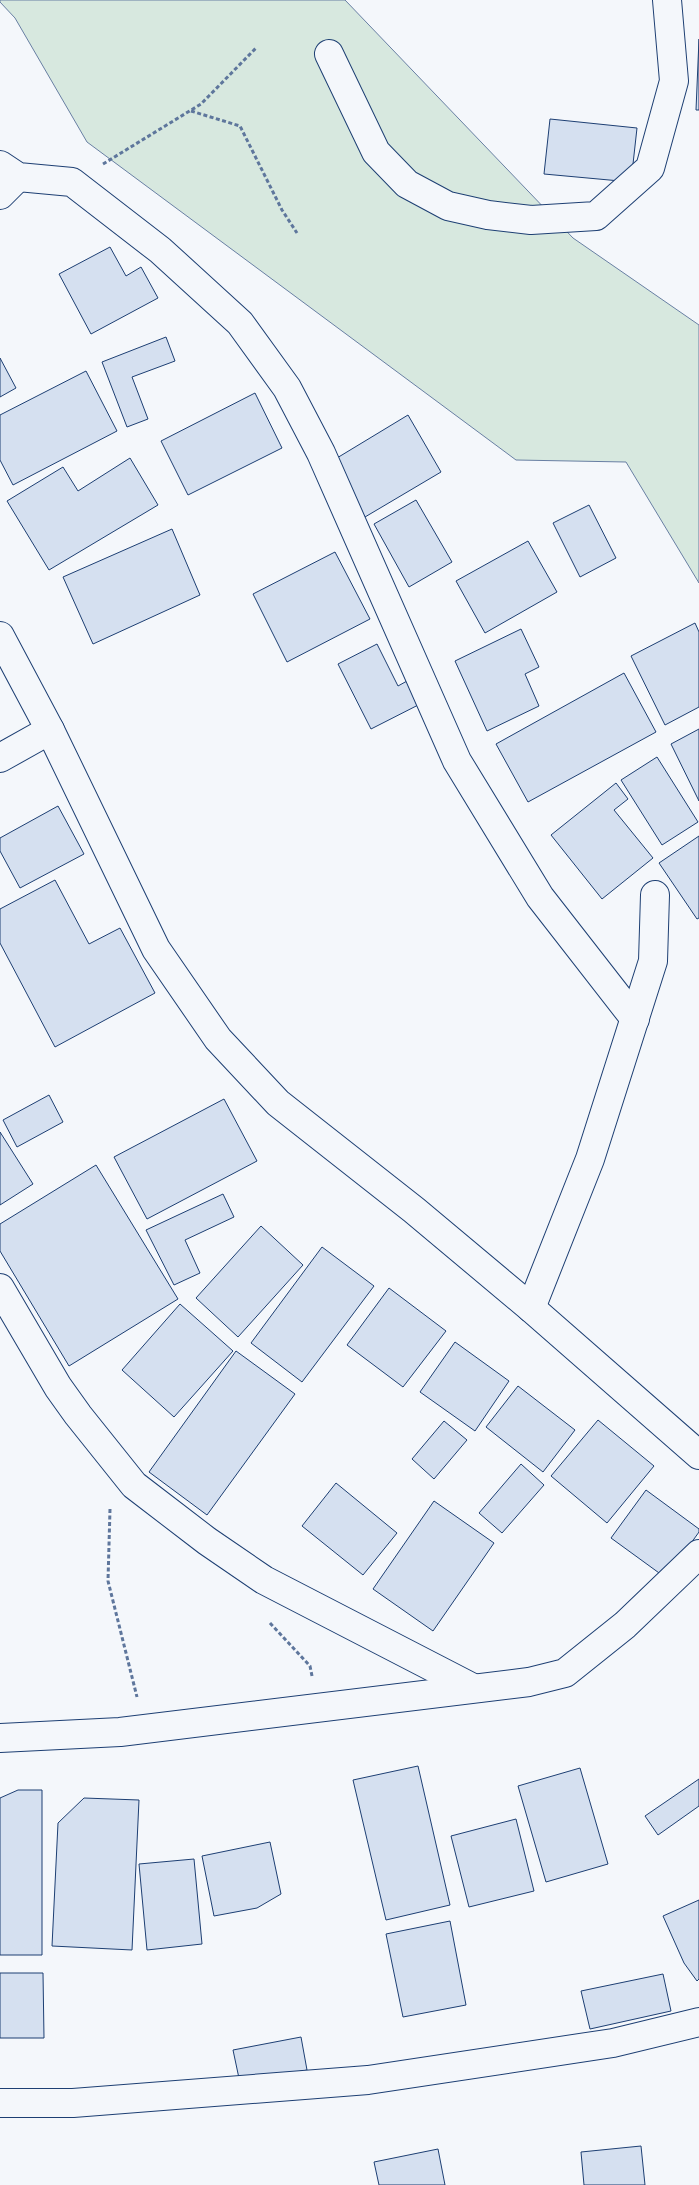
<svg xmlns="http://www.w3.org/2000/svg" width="699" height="2185" font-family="'Exo 2',sans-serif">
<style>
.green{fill:#d7e8df;stroke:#687fa3}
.building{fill:#d5e0f0;stroke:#1d3f73}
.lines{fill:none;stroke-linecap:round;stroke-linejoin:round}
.minor-casing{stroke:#1d3f73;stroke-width:30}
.path{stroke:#5e769c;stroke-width:3;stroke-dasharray:4 2.5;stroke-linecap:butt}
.minor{stroke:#f4f7fb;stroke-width:28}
</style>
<rect width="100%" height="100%" fill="#f4f7fb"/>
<!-- green -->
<polygon class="green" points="0,0 345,0 573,238 699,325 699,583 626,462 516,460 87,142 15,18 0,2"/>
<!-- building -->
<g class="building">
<polygon points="699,39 699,110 696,110"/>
<polygon points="550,119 637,128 631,182 544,174"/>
<polygon points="110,247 126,276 141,267 158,298 91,334 59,274"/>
<polygon points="166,337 175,361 132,377 148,419 127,427 102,362"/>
<polygon points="0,358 16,388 0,397"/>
<polygon points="86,371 117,431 13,485 0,460 0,415"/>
<polygon points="255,393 282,448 188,495 161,441"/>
<polygon points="408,415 441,472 365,517 332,461"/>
<polygon points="130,458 158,505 49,570 7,501 63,467 78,491"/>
<polygon points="416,500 452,562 409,587 374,524"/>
<polygon points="589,505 616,558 580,577 553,523"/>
<polygon points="172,529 200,595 93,644 63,577"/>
<polygon points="528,541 557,592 485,633 456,581"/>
<polygon points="335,552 370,619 287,662 253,594"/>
<polygon points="695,623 699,632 699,707 665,725 631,656"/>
<polygon points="521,629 539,667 525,674 539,706 487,731 455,661"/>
<polygon points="377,644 398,686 416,676 428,700 371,729 338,664"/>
<polygon points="624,673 656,732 528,802 496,744"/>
<polygon points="699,729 699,801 671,744"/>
<polygon points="657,757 698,822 662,845 621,780"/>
<polygon points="616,783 628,799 614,810 653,858 602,899 551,835"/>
<polygon points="58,806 84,854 20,888 0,851 0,838"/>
<polygon points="699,836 699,918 697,919 659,863"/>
<polygon points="55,880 89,944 120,928 155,993 55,1047 0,943 0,909"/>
<polygon points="49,1095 63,1122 17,1147 3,1120"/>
<polygon points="224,1099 257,1161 147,1219 114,1157"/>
<polygon points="0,1132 33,1184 0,1205"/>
<polygon points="96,1165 178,1299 69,1366 0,1251 0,1224"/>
<polygon points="223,1194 234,1217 185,1240 200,1273 174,1285 146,1230"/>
<polygon points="261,1226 303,1265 238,1337 196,1298"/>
<polygon points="322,1247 374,1286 302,1382 251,1343"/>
<polygon points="389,1288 446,1331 403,1387 347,1345"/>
<polygon points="180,1304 233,1351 174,1417 122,1370"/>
<polygon points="455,1342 509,1381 475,1431 420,1392"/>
<polygon points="236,1351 295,1394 207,1515 149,1472"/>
<polygon points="518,1386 575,1430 543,1472 486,1427"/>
<polygon points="598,1420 654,1466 607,1523 551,1476"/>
<polygon points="444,1421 467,1440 434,1479 412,1459"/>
<polygon points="521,1464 544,1485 502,1533 479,1513"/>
<polygon points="336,1483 397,1533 363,1575 302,1526"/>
<polygon points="646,1490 699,1529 699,1532 666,1578 611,1538"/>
<polygon points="434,1501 494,1543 433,1631 373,1589"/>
<polygon points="418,1766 450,1905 386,1920 353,1780"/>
<polygon points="580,1768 608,1864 546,1882 518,1786"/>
<polygon points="699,1779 699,1806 658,1835 645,1816"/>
<polygon points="18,1790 42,1790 42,1955 0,1955 0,1798"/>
<polygon points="84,1798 139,1800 132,1950 52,1946 58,1823"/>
<polygon points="516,1819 534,1891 469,1907 451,1836"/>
<polygon points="270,1842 281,1894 257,1908 214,1916 202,1856"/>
<polygon points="194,1859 202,1944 147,1950 139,1864"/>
<polygon points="699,1900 699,1979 697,1981 684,1963 663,1916"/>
<polygon points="450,1921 466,2005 403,2017 386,1934"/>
<polygon points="0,1973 43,1973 44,2038 0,2038"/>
<polygon points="663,1974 671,2011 590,2029 581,1991"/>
<polygon points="301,2037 307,2070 240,2083 233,2050"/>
<polygon points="641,2146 645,2185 584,2185 581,2152"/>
<polygon points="438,2149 445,2185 379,2185 374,2162"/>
</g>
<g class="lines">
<defs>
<g id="minor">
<polyline points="329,54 376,152 407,184 448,206 488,215 531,220 596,216 650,168 674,81 667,0"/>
<polyline points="0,165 18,177 72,182 160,250 240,323 287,388 321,453 457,761 540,897 635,1019"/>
<polyline points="0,195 18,177"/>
<polyline points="0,636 50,730 156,949 218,1039 278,1103 414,1210 531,1308 699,1455"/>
<polyline points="0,758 50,730"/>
<polyline points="0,1288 58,1387 78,1415 134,1485 207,1541 264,1580 473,1688"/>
<polyline points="531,1308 590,1159 653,961 655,895"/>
<polyline points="0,1738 120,1732 529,1682 565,1673 625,1625 699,1554"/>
<polyline points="0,2103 73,2103 368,2080 613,2043 699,2022"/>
</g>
</defs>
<!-- minor casing -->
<use href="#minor" class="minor-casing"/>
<!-- path -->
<g class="path">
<polyline points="191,111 240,126 282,210 297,233"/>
<polyline points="103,164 201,104 256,48"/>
<polyline points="110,1509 108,1581 137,1697"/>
<polyline points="270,1623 310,1666 312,1676"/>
</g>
<!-- minor -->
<use href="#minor" class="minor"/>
</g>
</svg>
